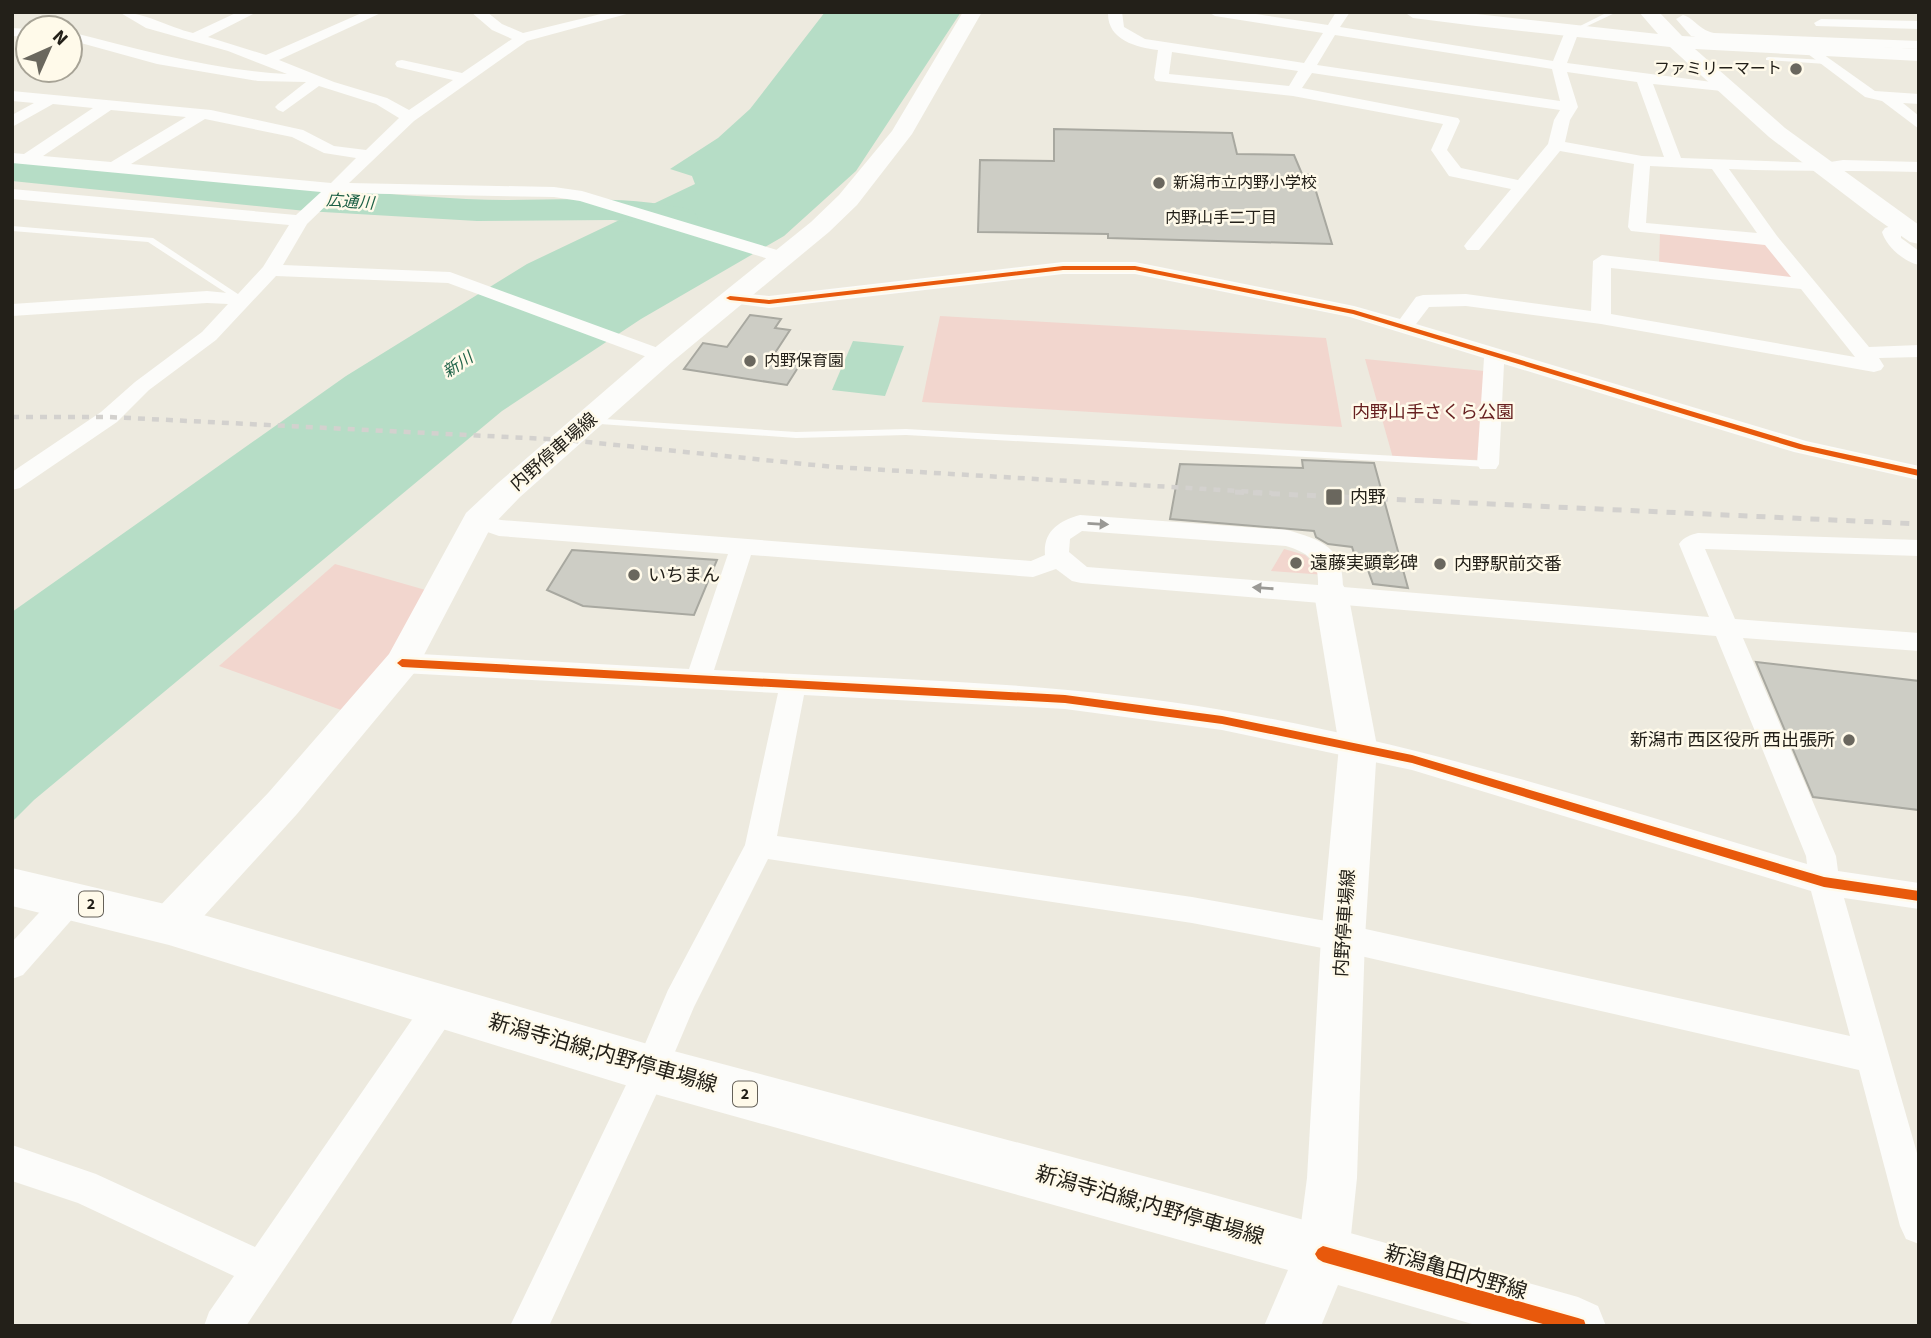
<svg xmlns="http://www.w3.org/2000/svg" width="1931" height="1338" font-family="'Source Sans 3','Noto Sans JP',sans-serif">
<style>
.green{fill:#f2d6ce}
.water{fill:#b6ddc6}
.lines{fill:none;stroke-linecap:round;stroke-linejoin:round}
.river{fill:#b6ddc6;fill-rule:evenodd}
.building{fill:#cdcdc5;stroke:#a8a8a0;stroke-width:2}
.lane{fill:#fcfcfa;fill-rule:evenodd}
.street{fill:#fcfcfa;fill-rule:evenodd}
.secondary{fill:#fcfcfa;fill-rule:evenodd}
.primary{fill:#fcfcfa;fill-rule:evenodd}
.rail-far1{stroke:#d3d1ce;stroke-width:4.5;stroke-dasharray:7 7;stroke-linecap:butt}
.rail{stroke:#d3d1ce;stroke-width:5;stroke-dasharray:9 9;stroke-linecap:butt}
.cycleway-casing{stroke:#fffaea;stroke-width:5}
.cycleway{fill:#e8590c;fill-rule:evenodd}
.oneway{fill:#9a9995}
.poi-dot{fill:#6a675e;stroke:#fffaea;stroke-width:2.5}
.labels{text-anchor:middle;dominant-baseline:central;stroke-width:5;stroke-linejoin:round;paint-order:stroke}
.far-poi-label{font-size:16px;fill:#232019;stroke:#fffaea;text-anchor:start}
.far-water-label{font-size:16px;font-style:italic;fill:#1d6146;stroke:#fffaea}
.far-neighbourhood-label{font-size:16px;fill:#232019;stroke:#fffaea}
.shield{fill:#fffaea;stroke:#656158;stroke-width:2}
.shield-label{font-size:16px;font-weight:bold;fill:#232019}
.park-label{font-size:18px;fill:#672020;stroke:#fffaea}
.street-label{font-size:18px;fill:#232019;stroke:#fffaea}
.poi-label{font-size:18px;fill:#232019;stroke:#fffaea;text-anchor:start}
.near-street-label{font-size:21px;fill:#232019;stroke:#fffaea}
</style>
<rect width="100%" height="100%" fill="#edeadf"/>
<!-- green -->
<g class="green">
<polygon points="1660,233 1767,244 1795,279 1659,264"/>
<polygon points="940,316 1326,338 1342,427 922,402"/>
<polygon points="1365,359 1484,371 1481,460 1393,458"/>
<polygon points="1284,549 1305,555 1326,575 1271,571"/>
<polygon points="335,564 436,593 355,715 219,666"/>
</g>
<!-- water -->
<g class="water">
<polygon points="825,12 961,12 856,171 784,236 641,319 502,411 34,800 12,822 12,612 346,376 527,264 695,184 692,176 670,169 718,138 750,109"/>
<polygon points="853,341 904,346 885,396 832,390"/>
</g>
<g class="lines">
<!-- river -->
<path class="river" d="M 12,161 C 164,175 314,190 466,199 C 542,203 618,192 693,210 L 698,218 L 693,226 L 680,229 L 613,220 L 477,221 L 306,211 L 12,181 Z"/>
</g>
<!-- building -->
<g class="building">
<polygon points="1054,129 1232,133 1237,154 1294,155 1302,174 1311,175 1332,244 1108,238 1108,234 978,232 980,160 1054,161"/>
<polygon points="750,315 781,319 775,328 790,330 775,353 804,358 787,385 684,369 703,343 727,347"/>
<polygon points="1302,460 1374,463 1408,588 1373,584 1364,559 1354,553 1352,547 1328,544 1316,537 1314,531 1170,519 1180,464 1303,468"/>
<polygon points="572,550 717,560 694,615 583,606 547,590"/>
<polygon points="1756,662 1919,681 1919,810 1813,797"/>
</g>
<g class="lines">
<!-- lane -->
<g class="lane">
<polygon points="1608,12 1617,12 1581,29 1576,28"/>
<polygon points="1768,57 1826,60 1829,62 1826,64 1766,60 1766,58"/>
<polygon points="12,226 153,238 247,300 240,302 148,242 12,231"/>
<polygon points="590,418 796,432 906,429 1488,461 1493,464 1488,467 906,435 796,438 586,423 586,419"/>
</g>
<!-- street -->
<g class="street">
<path d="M 119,12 C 144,12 168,27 193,33 L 238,12 L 257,12 L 208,37 L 266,55 L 364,12 L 383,12 L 279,60 L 334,82 L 387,98 L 409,110 L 453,80 L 397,67 L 395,64 L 397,61 L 402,60 L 462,73 L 512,39 L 492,30 L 471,12 L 487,12 L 502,24 L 523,33 L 609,12 L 634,12 L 527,41 L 414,121 L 349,183 L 554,187 L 582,191 L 787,253 L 790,257 L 787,261 L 775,261 L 580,201 L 554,197 L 339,193 L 307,224 L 283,265 L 450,272 L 669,352 L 672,356 L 669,360 L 655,360 L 448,283 L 276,276 L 216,340 L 149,390 L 117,422 L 20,488 L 12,490 L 12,472 L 101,412 L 135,382 L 202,332 L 228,304 L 207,303 L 12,316 L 12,304 L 207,291 L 238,294 L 263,267 L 289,225 L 12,199 L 12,189 L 296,215 L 321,192 L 12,163 L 12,153 L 24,154 L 93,108 L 53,104 L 12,127 L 12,115 L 34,103 L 12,101 L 12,91 L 211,110 L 303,130 L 334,146 L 366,150 L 399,118 L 376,104 L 319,86 L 283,112 L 278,110 L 275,107 L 278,104 L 306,82 L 258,81 L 157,64 L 70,40 L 70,32 C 142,50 212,70 287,74 L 228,51 L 146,28 ZM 111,110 L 186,117 L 111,162 L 43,156 ZM 205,119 L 292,137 L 324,153 L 356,158 L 331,183 L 131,164 Z"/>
<path d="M 1108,12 L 1122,12 L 1124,27 L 1145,39 L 1304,63 L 1323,33 L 1215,16 L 1208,12 L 1243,12 L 1328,25 L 1336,12 L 1350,12 L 1340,27 L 1553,61 L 1564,34 L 1571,30 L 1578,34 L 1567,63 L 1727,84 L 1729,87 L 1727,90 L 1722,91 L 1653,84 L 1681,158 L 1824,163 L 1843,160 L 1919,162 L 1919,172 C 1855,170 1793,172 1729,169 L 1777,236 L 1869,347 L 1919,345 L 1919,357 L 1879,358 L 1884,366 L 1881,370 L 1874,372 L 1601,324 L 1466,306 L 1429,307 L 1416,324 L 1806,441 L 1919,466 L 1919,480 L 1794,452 L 1504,364 L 1499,464 L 1496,469 L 1480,469 L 1477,464 L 1484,358 L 1350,317 L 1135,274 L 1063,274 L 769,308 L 723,302 L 720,298 L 730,292 L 769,296 L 1063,262 L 1135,262 L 1354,306 L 1400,319 L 1416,297 L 1423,295 L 1466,294 L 1591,311 L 1593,261 L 1602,255 L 1791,277 L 1765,245 L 1631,231 L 1628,227 L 1634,164 L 1560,151 L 1479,250 L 1467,250 L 1464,246 L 1467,242 L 1511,189 L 1449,176 L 1431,150 L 1443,124 L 1293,96 L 1156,81 L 1154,78 L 1158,50 C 1136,47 1107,40 1108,12 ZM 1335,35 L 1552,69 L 1560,101 L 1317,65 ZM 1172,52 L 1298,71 L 1289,86 L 1169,74 ZM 1567,72 L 1637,82 L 1664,157 L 1642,156 L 1565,142 L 1570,120 L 1578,107 ZM 1312,73 L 1560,110 L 1554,120 L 1548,144 L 1518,180 L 1461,168 L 1447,150 L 1460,121 L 1458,118 L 1302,88 ZM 1650,166 L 1712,169 L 1757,233 L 1646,223 ZM 1611,268 L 1801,289 L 1855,357 L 1611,314 Z"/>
<path d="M 1683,15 C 1696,19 1697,29 1714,33 L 1919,41 L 1919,49 L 1714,41 L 1691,36 L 1676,19 Z"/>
<polygon points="1821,19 1919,21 1919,29 1816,26 1814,23"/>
<polygon points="12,28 28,29 28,37 12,36"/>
<polygon points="1813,47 1875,91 1919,94 1919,104 1903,103 1919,116 1919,129 1882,101 1865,97 1808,54 1806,51"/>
<path d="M 1904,222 L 1913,227 L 1901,235 L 1901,238 L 1919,251 L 1919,265 C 1904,262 1886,246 1882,232 L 1885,228 Z"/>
<path d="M 478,513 L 501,520 L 1031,561 L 1045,555 C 1043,531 1059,521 1080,515 L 1287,530 C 1322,540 1343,547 1343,587 L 1709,617 L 1679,544 C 1684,537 1690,535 1698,533 L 1919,540 L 1919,556 L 1705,549 L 1735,619 L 1919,633 L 1919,651 L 1743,638 L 1836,856 L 1838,871 L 1919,883 L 1919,909 L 1844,898 L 1919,1160 L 1919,1244 L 1906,1239 L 1900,1226 L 1859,1070 L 1343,952 L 1192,923 L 768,859 L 694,1007 L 663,1080 L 549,1326 L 510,1326 L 639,1058 L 668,990 L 745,845 L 778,693 L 402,673 L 393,670 L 389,663 L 393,656 L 402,653 L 689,669 L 728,554 L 499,536 L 470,526 L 466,521 L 470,516 ZM 1082,531 L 1286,546 C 1309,553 1319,561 1318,585 L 1087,567 L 1069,552 L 1070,539 ZM 751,555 L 1033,577 L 1056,569 L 1072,581 L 1081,583 L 1716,636 L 1806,856 L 1807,864 C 1614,807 1421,743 1222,710 C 1055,681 884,679 714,670 ZM 804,695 L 1065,709 L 1222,730 L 1412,770 L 1811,891 L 1850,1036 L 1343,924 L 1192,897 L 777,836 Z"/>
<polygon points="71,886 82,890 86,899 82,908 23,975 12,979 12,942 60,890"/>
<polygon points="441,991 453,995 457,1006 453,1017 246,1326 204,1326 209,1312 234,1276 78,1203 12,1181 12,1145 96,1174 255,1247 429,995"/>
</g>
<!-- secondary -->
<g class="secondary">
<polygon points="963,12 982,12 912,134 857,205 829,232 672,362 520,497 491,527 415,672 297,814 184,938 169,944 154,938 147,925 154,912 269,792 389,654 466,513 498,483 652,350 811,222 839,195 892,131"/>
<polygon points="1404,12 1458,12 1658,34 1639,12 1659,12 1682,36 1919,49 1919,61 1695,49 1785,128 1919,225 1919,244 1910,242 1874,217 1769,137 1670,47 1476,26 1413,18"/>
<polygon points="1331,581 1343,585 1348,593 1377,746 1365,938 1357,1178 1349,1254 1342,1273 1323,1280 1304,1273 1297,1254 1307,1178 1321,938 1339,746 1314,593 1319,585"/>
</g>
<!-- primary -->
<polygon class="primary" points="12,868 169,905 651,1045 1211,1194 1578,1297 1598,1306 1606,1326 1479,1326 1338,1285 1321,1326 1264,1326 1288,1270 651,1093 169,945 12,906"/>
<!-- rail-far1 -->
<polyline class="rail-far1" points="12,417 109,417 567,440 834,467 1272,493"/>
<!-- rail -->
<polyline class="rail" points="1235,492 1919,524"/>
<defs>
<g id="cycleway">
<polygon points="1063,266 1135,266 1354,310 1804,445 1919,470 1919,476 1799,449 1353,314 1135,270 1063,270 769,304 730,300 726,298 730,296 769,300"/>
<polygon points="402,659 1065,695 1222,716 1412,755 1824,877 1919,891 1919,901 1824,887 1412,763 1222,724 1065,703 402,667 397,663"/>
<polygon points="1323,1246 1578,1318 1584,1320 1586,1326 1550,1326 1323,1262 1318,1259 1315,1254 1318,1249"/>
</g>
</defs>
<!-- cycleway casing -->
<use href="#cycleway" class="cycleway-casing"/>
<!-- cycleway -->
<use href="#cycleway" class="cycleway"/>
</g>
<!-- one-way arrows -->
<defs><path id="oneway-solid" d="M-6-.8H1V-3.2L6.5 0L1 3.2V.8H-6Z" transform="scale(1.75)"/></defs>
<g class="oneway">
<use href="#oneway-solid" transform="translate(1098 524) rotate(3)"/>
<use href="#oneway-solid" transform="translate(1263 588) rotate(-176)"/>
</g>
<!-- markers -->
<g class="poi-dot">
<circle cx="1796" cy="69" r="7"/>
<circle cx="1159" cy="183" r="7"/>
<circle cx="750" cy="361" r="7"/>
<rect x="1325" y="488" width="18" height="18" rx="3.5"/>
<circle cx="1296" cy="563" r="7"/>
<circle cx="1440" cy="564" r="7"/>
<circle cx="634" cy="575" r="7"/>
<circle cx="1849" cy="740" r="7"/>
</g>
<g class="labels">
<!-- far-poi labels -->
<g class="far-poi-label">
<text x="1782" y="69" text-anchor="end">ファミリーマート</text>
<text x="1173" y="183">新潟市立内野小学校</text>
<text x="764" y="361">内野保育園</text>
</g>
<!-- far-water labels -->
<g class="far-water-label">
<text transform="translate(350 202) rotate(4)">広通川</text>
<text transform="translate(458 365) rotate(-34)">新川</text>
</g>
<!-- far-neighbourhood labels -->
<g class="far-neighbourhood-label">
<text x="1221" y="218">内野山手二丁目</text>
</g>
<!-- shield labels -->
<g class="shield">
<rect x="79" y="891.5" width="24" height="25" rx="5"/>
<rect x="733" y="1081.5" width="24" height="25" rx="5"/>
</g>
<g class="shield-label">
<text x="91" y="904">2</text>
<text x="745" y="1094">2</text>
</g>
<!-- park labels -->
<g class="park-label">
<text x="1433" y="412">内野山手さくら公園</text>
</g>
<!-- street labels -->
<g class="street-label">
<text transform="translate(554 452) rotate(-41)">内野停車場線</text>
<text transform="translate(1345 923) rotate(-86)">内野停車場線</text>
</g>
<!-- poi labels -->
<g class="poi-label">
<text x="1350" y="497">内野</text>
<text x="1310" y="563">遠藤実顕彰碑</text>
<text x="1454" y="564">内野駅前交番</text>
<text x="648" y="575">いちまん</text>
<text x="1835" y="740" text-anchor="end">新潟市 西区役所 西出張所</text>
</g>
<!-- near-street labels -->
<g class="near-street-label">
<text transform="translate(603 1053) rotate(16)">新潟寺泊線;内野停車場線</text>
<text transform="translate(1150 1205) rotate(16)">新潟寺泊線;内野停車場線</text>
<text transform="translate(1456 1272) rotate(16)">新潟亀田内野線</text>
</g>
</g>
<!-- border -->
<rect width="1931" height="1338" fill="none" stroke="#232019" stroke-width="28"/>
<!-- north arrow -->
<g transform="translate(49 49) rotate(45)"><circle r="33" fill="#fffaea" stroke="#a7a396" stroke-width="2"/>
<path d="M0-5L12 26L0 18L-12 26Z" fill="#6a675e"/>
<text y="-10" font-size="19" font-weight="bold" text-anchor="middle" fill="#232019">N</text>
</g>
</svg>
